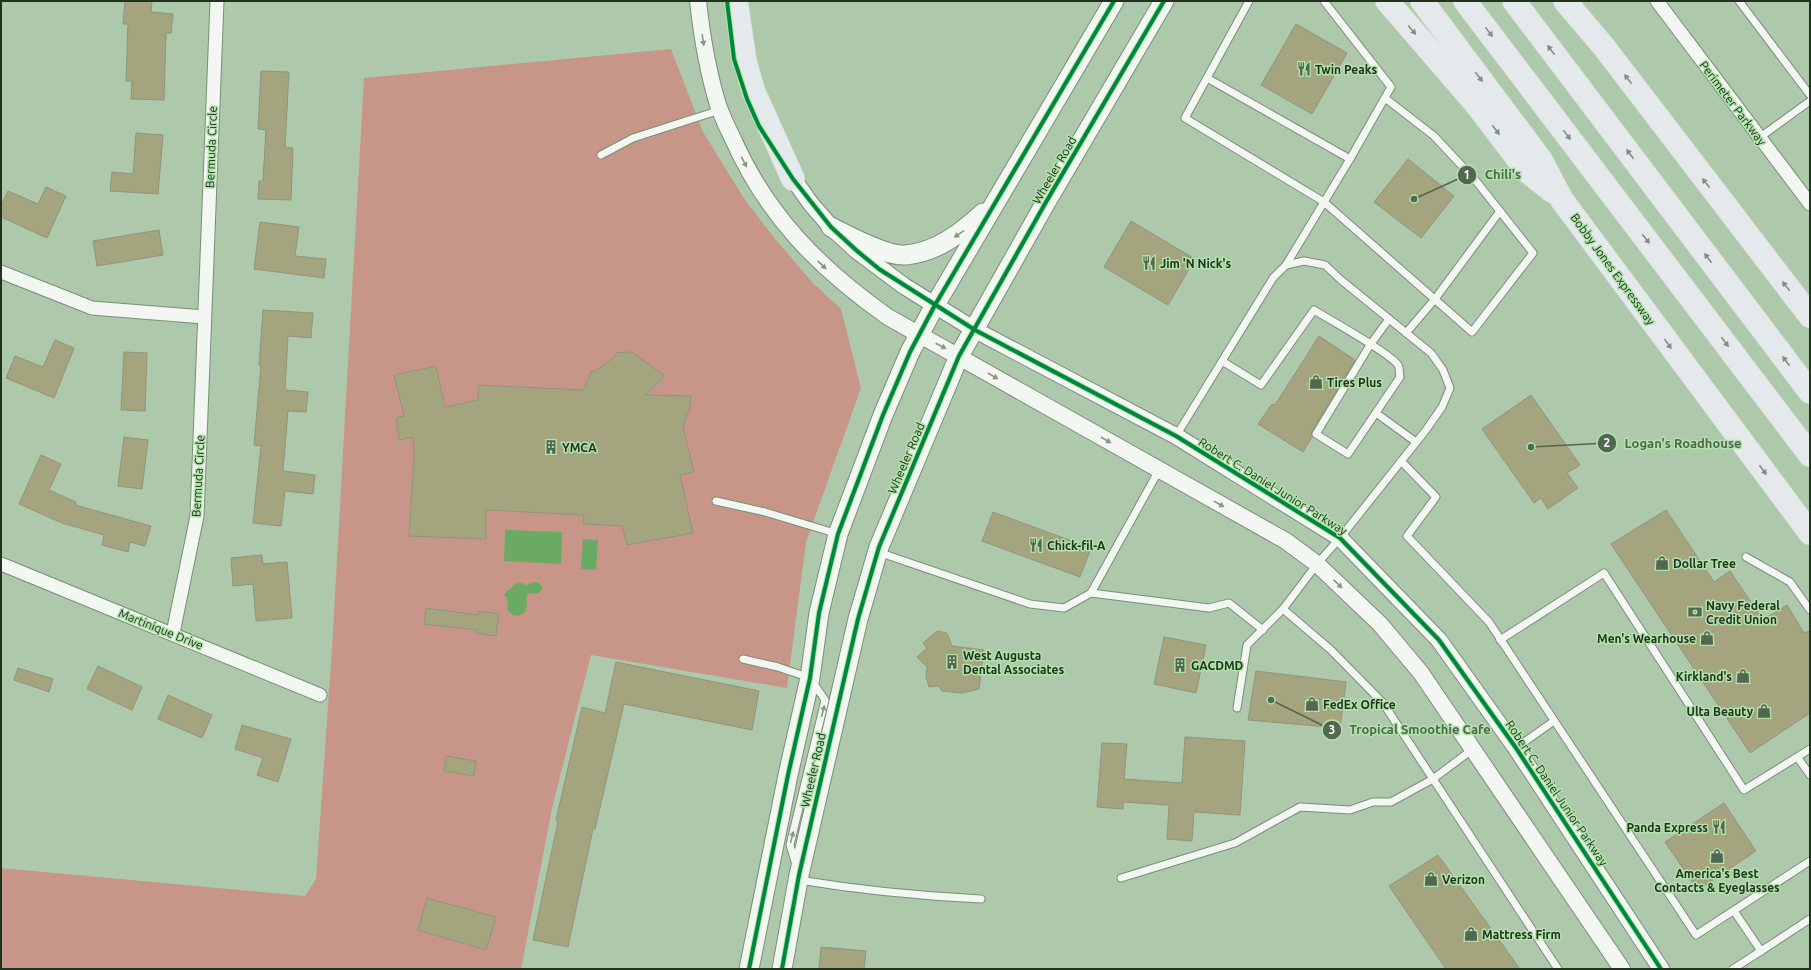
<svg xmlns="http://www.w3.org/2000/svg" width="1811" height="970" font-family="Ubuntu,sans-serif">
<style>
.green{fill:#c89689}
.water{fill:#6aaa64}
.building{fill:#a4a57e;stroke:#8f957c}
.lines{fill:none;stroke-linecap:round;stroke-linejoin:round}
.service-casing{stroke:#7a8e78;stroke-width:9}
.minor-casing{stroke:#7a8e78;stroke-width:15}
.tertiary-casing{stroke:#7a8e78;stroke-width:18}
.secondary-casing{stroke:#7a8e78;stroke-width:21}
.motorway-casing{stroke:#dbe6d9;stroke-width:24}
.service{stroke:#f3f7f2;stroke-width:7}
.minor{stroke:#f3f7f2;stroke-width:13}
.tertiary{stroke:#f3f7f2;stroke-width:16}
.secondary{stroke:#f3f7f2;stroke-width:19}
.motorway{stroke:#e4eaeb;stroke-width:22}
.cycleway-casing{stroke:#b1e2ab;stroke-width:6}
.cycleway{stroke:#00873e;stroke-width:4}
.oneway{fill:#828e84}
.oneway2{fill:#8a9588}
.labels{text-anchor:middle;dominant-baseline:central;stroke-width:3;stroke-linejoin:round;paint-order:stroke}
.poi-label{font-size:12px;font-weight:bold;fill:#21331e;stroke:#b1e2ab;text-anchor:start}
.street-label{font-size:12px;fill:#21331e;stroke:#b1e2ab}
.leader{fill:none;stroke:#52674f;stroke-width:1.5}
.callout-dot{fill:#52674f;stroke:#b1e2ab;stroke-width:1.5}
.mark-label{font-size:12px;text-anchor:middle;font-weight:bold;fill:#fff}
.callout-label{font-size:13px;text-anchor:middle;font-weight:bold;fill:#52674f;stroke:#b1e2ab;stroke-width:3;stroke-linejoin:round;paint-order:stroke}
</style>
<rect width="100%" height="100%" fill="#aec8ab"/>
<!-- green -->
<polygon class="green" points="671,49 703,132 745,200 776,240 813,283 841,309 861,388 806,542 787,688 591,655 553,804 521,969 1,969 1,868 305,896 316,879 332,648 364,78"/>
<!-- water -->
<g class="water">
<polygon points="505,530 562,532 561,564 504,561"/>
<polygon points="583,539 598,540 596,570 581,569"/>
<path d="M 518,582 L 527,585 C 534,582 540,579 542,589 L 538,594 L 528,593 C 524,601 531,612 520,615 C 515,617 512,614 508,611 L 507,598 L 504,594 Z"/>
</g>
<!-- building -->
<g class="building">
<polygon points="125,1 152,1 151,12 173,14 171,33 166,33 164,100 131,99 132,81 126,81 128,24 123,24"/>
<polygon points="1296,24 1347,53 1312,114 1261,85"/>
<polygon points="261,71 289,72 285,147 293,148 291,200 258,199 259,181 263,181 266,130 258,129"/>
<polygon points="136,133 163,135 158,194 110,191 112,172 133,174"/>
<polygon points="1408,159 1454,196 1421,238 1374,202"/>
<polygon points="46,187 66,196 47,238 1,217 1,206 8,191 38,204"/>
<polygon points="1131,221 1195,259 1168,305 1104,267"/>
<polygon points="260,222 299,227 295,256 326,259 324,278 254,269"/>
<polygon points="159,230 163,255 97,266 93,241"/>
<polygon points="263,310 313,313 311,338 288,336 285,390 308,392 306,412 288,411 283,471 315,475 313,494 285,491 281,526 253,523 261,446 254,445 261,365 259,365"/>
<polygon points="1319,336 1355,360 1312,431 1312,437 1303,452 1258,424 1272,404 1275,405"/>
<polygon points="55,340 74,348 54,398 6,378 15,356 43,367"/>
<polygon points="124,352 147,353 145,411 121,410"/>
<polygon points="627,352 632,352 665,376 646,395 691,396 690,408 683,427 694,472 680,475 693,533 627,545 622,526 583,524 584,515 486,510 486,539 409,536 414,455 413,437 399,440 396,418 404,416 394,375 436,366 445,407 478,400 479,385 583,390 592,370 594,372 616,356 616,353"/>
<polygon points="1531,395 1580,465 1567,473 1578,488 1548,509 1541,498 1534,503 1482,429"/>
<polygon points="124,437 148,440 142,489 118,486"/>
<polygon points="41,455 61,464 49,490 76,502 75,505 151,526 145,546 130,542 128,552 102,545 104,535 62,523 19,504"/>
<polygon points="1666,510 1714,582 1730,571 1763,620 1787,605 1804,633 1810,631 1810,713 1750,753 1611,544"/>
<polygon points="993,512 1091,548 1080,577 982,541"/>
<polygon points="262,555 263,564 287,562 292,618 256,621 253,584 233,586 231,558"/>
<polygon points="426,608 478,615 478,611 499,614 496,636 475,633 476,630 424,624"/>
<polygon points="937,631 947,633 952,646 984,650 979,689 962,693 942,691 939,686 929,687 926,677 927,667 917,657 927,648 923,643"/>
<polygon points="1164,637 1206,645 1196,693 1154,684"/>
<polygon points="616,662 759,691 752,730 624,704 595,829 593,829 568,947 533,940 558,821 556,820 582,707 605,713"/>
<polygon points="98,666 142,687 132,710 87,689"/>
<polygon points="18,668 53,679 49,692 14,680"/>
<polygon points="1256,671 1346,682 1340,728 1248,720"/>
<polygon points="168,695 212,715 202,738 158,719"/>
<polygon points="242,725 291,739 278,782 257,775 263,758 235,749"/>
<polygon points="1185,737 1245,741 1240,815 1194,812 1192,841 1167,839 1169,805 1123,802 1123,809 1097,807 1102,743 1127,744 1124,779 1182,783"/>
<polygon points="446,756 476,761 474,776 444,771"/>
<polygon points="1724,803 1756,851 1698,890 1665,842"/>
<polygon points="1438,855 1520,969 1446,969 1389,886"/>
<polygon points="427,898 496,917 486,950 418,930"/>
<polygon points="821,947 866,951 864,969 819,969"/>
</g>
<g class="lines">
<defs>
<g id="service">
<polyline points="1249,1 1185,118 1324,202 1472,332 1533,253 1476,181 1434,136 1385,98"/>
<polyline points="1739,1 1810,95"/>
<polyline points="1207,78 1350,159"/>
<polyline points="1759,138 1810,101"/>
<polyline points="601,155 633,138 720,110"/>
<polyline points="1286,265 1350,159 1391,87 1324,1"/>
<polyline points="1406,333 1435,299 1500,211"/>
<path d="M 1222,361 L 1261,385 L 1314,310 C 1330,320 1390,353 1398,365 C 1400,368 1399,374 1400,377 L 1348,454 L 1316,434 L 1370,345 L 1389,319"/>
<polyline points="1376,413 1416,442"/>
<polyline points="1176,436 1273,278 1286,265 1304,261 1325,265 1341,280 1431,353 1443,370 1450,388 1442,407 1426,430 1340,538 1317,564 1283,609 1247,645 1237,708"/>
<polyline points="1401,461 1436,497 1407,536 1489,622 1696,935 1810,861"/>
<polyline points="1159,470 1091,593 1209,608 1229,603 1263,630"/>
<polyline points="716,501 765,512 838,534"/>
<polyline points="878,552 1030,604 1064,608 1091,593"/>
<polyline points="1746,557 1790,582 1810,610"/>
<polyline points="1283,609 1331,650 1383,703 1558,969"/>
<polyline points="1500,640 1604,573 1744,790 1810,749"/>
<polyline points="743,659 778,667 810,678 825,700 790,845 796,865"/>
<polyline points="1516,748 1554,721"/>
<polyline points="1798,758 1810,775"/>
<polyline points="1121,878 1235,843 1300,807 1350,810 1373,802 1391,802 1433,779 1473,749"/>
<path d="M 799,880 C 859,890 920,896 981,899"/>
<polyline points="1734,911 1761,951 1810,919"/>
<polyline points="1733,969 1761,951"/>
</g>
<g id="minor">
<polyline points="1657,1 1810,204"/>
<polyline points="1,272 92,308 204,317"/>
<polyline points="1,564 320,695"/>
<polyline points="173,633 197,516 217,1"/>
</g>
<g id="tertiary">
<path d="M 698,1 C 702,38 708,73 719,108 C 723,118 728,129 733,139 C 767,216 820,269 888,317 L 1286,541 L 1317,564 L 1380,624 L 1421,673 L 1622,969"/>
<polyline points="787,170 811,204 831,227 856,250 904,286 975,330 1176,436 1340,538 1439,640 1516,748 1661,969"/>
</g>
<g id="secondary">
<path d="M 831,227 C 849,236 887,257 906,255 C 937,252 961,233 983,213"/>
<polyline points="749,969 788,775 810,678 819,613 838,534 883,415 910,352 935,305 1114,1"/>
<polyline points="782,969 799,875 858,619 879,547 959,356 1046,202 1164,1"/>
</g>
<g id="motorway">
<polyline points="736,1 745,61 753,90 793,179"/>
<polyline points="1387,1 1476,104 1527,171 1553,192"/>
<polyline points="1422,1 1541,160 1562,200 1810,533"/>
<polyline points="1465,1 1810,455"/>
<polyline points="1514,1 1810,392"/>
<polyline points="1565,1 1604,47 1810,316"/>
</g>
</defs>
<!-- service casing -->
<use href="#service" class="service-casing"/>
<!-- minor casing -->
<use href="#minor" class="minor-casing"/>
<!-- tertiary casing -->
<use href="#tertiary" class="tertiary-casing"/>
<!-- secondary casing -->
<use href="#secondary" class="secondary-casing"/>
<!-- motorway casing -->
<use href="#motorway" class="motorway-casing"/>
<!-- service -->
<use href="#service" class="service"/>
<!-- minor -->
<use href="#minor" class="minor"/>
<!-- tertiary -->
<use href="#tertiary" class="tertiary"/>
<!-- secondary -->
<use href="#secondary" class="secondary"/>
<!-- motorway -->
<use href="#motorway" class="motorway"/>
<defs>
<g id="cycleway">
<polyline points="727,1 734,59 747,99 759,126 793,179 831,227 856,250 879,269 975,330 1176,436 1340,538 1439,640 1516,748 1661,969"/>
<polyline points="749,969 788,775 810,678 819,613 838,534 883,415 910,352 935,305 1114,1"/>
<polyline points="782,969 799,875 858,619 879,547 959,356 1046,202 1164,1"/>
</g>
</defs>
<!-- cycleway casing -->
<use href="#cycleway" class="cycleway-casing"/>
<!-- cycleway -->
<use href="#cycleway" class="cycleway"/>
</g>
<!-- one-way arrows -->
<defs><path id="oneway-solid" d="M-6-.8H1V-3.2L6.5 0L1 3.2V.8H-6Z"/></defs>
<g class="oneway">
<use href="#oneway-solid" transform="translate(1412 30) rotate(49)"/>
<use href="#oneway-solid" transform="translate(1489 32) rotate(53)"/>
<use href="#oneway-solid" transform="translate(1551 50) rotate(-127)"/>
<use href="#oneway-solid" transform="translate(1479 77) rotate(53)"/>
<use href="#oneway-solid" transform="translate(1628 79) rotate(-128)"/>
<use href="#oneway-solid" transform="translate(1496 130) rotate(53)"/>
<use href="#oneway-solid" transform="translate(1567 135) rotate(53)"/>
<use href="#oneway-solid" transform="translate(1630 154) rotate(-127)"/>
<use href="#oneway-solid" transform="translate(1706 183) rotate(-128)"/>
<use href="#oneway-solid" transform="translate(1646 239) rotate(52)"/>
<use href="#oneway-solid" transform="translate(1708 258) rotate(-127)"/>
<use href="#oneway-solid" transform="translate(1786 286) rotate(-128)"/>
<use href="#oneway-solid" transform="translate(1725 342) rotate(53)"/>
<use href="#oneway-solid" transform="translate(1668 344) rotate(54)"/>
<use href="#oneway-solid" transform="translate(1786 361) rotate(-127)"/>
<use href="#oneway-solid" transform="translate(1763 470) rotate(53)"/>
</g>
<g class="oneway2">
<use href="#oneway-solid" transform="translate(703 40) rotate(81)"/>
<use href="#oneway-solid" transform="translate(744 162) rotate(63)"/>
<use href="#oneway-solid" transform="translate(959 234) rotate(145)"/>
<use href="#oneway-solid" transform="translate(822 265) rotate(44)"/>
<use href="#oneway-solid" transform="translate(941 346) rotate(28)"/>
<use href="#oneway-solid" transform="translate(993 376) rotate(30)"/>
<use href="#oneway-solid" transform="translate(1106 440) rotate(30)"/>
<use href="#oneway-solid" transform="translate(1219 504) rotate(29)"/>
<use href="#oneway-solid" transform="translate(1338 584) rotate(44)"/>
<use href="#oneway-solid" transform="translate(823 711) rotate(-76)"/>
<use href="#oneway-solid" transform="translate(792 837) rotate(-76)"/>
</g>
<!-- icons -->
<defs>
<symbol id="restaurant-bare" viewBox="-9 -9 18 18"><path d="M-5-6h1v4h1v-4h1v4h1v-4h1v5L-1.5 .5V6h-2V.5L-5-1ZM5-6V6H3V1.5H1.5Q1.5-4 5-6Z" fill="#52674f" stroke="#b1e2ab" stroke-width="2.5" paint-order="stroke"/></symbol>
<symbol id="shop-bare" viewBox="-9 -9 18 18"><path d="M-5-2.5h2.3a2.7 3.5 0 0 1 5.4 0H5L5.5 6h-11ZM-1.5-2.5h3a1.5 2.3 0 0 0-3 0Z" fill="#52674f" stroke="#b1e2ab" stroke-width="2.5" paint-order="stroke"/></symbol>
<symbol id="building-bare" viewBox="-9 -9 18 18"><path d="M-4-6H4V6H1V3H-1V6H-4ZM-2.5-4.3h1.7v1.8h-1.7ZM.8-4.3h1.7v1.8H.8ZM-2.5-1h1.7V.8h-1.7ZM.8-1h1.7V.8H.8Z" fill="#52674f" stroke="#b1e2ab" stroke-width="2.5" paint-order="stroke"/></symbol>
<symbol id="bank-bare" viewBox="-9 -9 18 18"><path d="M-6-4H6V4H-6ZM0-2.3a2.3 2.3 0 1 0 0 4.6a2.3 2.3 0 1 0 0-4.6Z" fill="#52674f" stroke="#b1e2ab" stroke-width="2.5" paint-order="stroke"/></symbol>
</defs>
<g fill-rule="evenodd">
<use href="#restaurant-bare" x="1294" y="59" width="20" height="20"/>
<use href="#restaurant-bare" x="1139" y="253" width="20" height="20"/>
<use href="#shop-bare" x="1306" y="372" width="20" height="20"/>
<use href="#building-bare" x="541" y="437" width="20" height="20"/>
<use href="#restaurant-bare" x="1026" y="535" width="20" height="20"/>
<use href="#shop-bare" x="1652" y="553" width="20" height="20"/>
<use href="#bank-bare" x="1685" y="602" width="20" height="20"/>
<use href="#shop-bare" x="1697" y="628" width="20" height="20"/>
<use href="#building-bare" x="942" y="652" width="20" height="20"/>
<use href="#building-bare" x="1170" y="655" width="20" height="20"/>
<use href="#shop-bare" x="1733" y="666" width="20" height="20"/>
<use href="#shop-bare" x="1302" y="694" width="20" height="20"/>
<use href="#shop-bare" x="1754" y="701" width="20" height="20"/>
<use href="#restaurant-bare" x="1709" y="817" width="20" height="20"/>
<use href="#shop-bare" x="1707" y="846" width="20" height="20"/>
<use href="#shop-bare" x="1421" y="869" width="20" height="20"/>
<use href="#shop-bare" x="1461" y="924" width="20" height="20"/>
</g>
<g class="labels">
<!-- poi labels -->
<g class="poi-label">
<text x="1315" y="69">Twin Peaks</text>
<text x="1160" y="263">Jim 'N Nick's</text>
<text x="1327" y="382">Tires Plus</text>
<text x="562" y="447">YMCA</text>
<text x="1047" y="545">Chick-fil-A</text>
<text x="1673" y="563">Dollar Tree</text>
<text x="1706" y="605">Navy Federal<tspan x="1706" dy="14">Credit Union</tspan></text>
<text x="1696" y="638" text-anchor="end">Men's Wearhouse</text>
<text x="963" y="655">West Augusta<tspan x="963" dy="14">Dental Associates</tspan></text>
<text x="1191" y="665">GACDMD</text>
<text x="1732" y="676" text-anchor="end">Kirkland's</text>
<text x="1323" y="704">FedEx Office</text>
<text x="1753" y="711" text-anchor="end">Ulta Beauty</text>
<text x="1708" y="827" text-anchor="end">Panda Express</text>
<text x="1717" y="873" text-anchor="middle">America's Best<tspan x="1717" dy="14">Contacts &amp; Eyeglasses</tspan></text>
<text x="1442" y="879">Verizon</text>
<text x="1482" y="934">Mattress Firm</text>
</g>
<!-- street labels -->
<g class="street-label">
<text transform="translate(1733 103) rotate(53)">Perimeter Parkway</text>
<text transform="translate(211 147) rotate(-88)">Bermuda Circle</text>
<text transform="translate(1054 170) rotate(-60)">Wheeler Road</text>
<text transform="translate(1613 269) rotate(54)">Bobby Jones Expressway</text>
<text transform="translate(906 458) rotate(-67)">Wheeler Road</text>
<text transform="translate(198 476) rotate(-87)">Bermuda Circle</text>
<text transform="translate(1273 486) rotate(32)">Robert C. Daniel Junior Parkway</text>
<text transform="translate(161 629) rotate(22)">Martinique Drive</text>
<text transform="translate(813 770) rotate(-77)">Wheeler Road</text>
<text transform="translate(1557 793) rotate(56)">Robert C. Daniel Junior Parkway</text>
</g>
</g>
<!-- callouts -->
<path class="leader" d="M1414 199L1467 175M1531 447L1607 443M1271 700L1332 730"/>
<g class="callout-dot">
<circle cx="1414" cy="199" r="4"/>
<circle cx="1531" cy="447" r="4"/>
<circle cx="1271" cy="700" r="4"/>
<circle cx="1467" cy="175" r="10"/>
<circle cx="1607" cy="443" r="10"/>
<circle cx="1332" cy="730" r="10"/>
</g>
<g class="mark-label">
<text x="1467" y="179">1</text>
<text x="1607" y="447">2</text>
<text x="1332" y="734">3</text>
</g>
<g class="callout-label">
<text x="1503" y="179">Chili's</text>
<text x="1683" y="448">Logan's Roadhouse</text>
<text x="1420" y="734">Tropical Smoothie Cafe</text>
</g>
<!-- border -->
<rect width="1811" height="970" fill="none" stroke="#21331e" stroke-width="4"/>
</svg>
